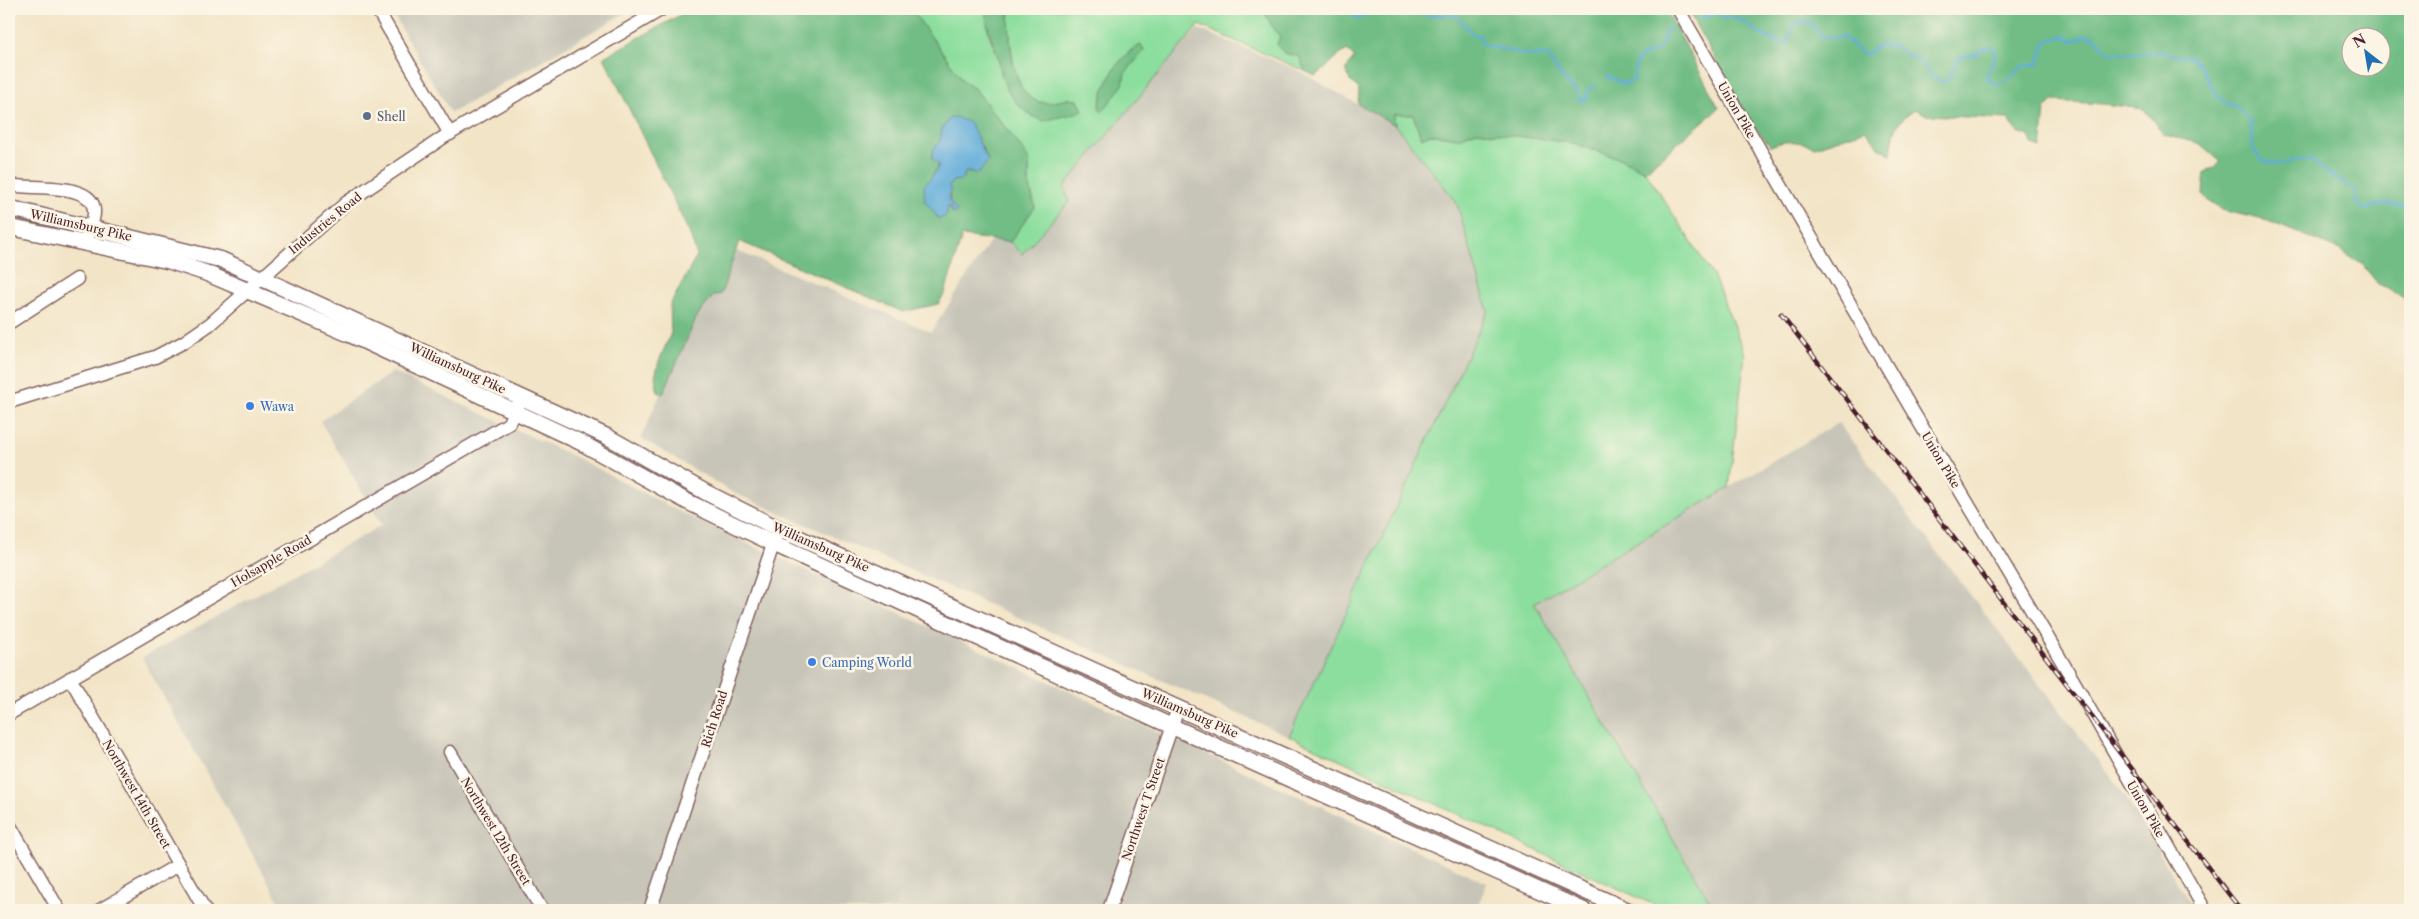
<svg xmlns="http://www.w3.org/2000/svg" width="2419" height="919" font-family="'Libre Caslon Text',serif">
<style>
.industrial{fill:#c7c5b8}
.green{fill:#8cde9e;stroke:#6b7e64;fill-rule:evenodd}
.forest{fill:#71bd85;stroke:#5e6e58;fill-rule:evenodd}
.water{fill:#62adda;stroke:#566682}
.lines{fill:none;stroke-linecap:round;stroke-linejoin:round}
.stream{stroke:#62adda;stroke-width:2.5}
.minor-casing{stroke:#856461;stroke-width:15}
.major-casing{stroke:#856461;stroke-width:18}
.minor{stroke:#fff;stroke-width:12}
.major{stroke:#fff;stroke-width:15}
.rail-casing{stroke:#4a1f2b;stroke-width:4.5}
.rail{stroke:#fcf5e5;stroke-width:2.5;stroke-dasharray:8;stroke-linecap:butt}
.service-dot{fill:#5c6f8a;stroke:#fcf5e5;stroke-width:2}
.shop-dot{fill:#3f7fe0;stroke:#fcf5e5;stroke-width:2}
.labels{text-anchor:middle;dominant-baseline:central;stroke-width:5;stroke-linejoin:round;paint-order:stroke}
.street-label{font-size:12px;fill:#4a1f2b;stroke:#fcf5e5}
.service-label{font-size:12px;fill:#4e5e75;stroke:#fcf5e5;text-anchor:start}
.shop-label{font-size:12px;fill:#366cbe;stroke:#fcf5e5;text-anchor:start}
</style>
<rect width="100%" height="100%" fill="#fcf5e5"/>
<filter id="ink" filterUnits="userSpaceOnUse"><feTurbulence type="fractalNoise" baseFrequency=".02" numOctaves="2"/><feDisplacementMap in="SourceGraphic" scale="10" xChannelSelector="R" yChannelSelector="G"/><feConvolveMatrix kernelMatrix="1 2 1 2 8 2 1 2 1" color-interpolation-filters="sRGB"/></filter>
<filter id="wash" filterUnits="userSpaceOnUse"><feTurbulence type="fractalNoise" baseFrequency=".0096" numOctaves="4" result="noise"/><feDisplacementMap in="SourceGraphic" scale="20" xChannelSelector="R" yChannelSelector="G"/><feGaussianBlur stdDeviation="1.12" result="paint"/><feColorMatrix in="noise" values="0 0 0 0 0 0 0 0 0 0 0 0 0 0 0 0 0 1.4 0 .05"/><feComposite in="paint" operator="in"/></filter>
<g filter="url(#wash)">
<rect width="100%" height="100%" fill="#f2e4c6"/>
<!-- industrial -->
<g class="industrial">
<polygon points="390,9 632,9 451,113"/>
<polygon points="1198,29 1295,69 1395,125 1457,203 1488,311 1289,736 732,492 641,438 725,246 931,332 989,243"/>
<polygon points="393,372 577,458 686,515 1487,883 1476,910 284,910 142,658 382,525 320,421"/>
<polygon points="1838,423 2124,794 2194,910 1715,910 1534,603"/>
</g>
<!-- green -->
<g class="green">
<path d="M 911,9 L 985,9 L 989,35 L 998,56 L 1002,77 L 1033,117 L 1070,98 C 1056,102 1038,108 1026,95 C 1011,79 1009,30 1009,9 L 1139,9 L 1145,14 L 1148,9 L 1157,9 L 1160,13 L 1169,14 L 1167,9 L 1264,9 L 1270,23 L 1280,36 L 1284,53 L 1299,56 L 1305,71 L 1199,25 L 1064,187 L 1069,202 L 1022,254 L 1010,242 L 1035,207 L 1029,183 L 1029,161 L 1022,149 L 975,89 L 964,82 ZM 1132,49 L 1144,51 L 1125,73 L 1102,111 L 1099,107 C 1104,84 1115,65 1132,49 Z"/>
<polygon points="1393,114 1413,115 1422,138 1430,134 1458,138 1477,131 1573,143 1621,159 1645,171 1714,277 1745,354 1729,488 1534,603 1715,910 1665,910 1289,736 1488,311 1457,203 1395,125"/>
</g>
<!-- forest -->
<g class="forest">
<path d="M 691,9 L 911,9 L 964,82 L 975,89 L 1022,149 L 1029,161 L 1029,183 L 1035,207 L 1010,242 L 962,236 L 945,293 L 938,304 L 903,312 L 739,241 L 721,294 L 714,295 L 697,316 L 663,394 L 658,392 L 655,377 L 659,361 L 671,333 L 670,305 L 697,256 L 689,232 L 604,57 ZM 957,118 L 970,125 L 987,157 L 987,162 L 975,174 L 965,172 L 964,177 L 953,181 L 949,186 L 950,202 L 957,211 L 953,214 L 950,207 L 948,207 L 939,219 L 925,201 L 928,183 L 939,164 L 932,159 L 933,150 L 940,141 L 942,129 L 949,119 Z"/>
<path d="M 985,9 L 1009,9 C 1009,32 1010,97 1040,102 C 1054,105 1065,97 1078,100 L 1083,110 L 1073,114 L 1043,121 C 1023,113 1008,98 1002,77 C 1000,69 1000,61 997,54 C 992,39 986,25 985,9 Z"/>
<path d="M 1264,9 L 1666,9 L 1719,108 L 1645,171 L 1621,159 L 1573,143 L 1477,131 L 1458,138 L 1430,134 L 1421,138 L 1413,115 L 1394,114 L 1395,125 L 1358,104 L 1359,89 L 1350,81 L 1346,69 L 1354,58 L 1348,50 C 1334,56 1328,69 1315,76 L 1305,71 L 1299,56 L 1284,53 L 1277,45 L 1280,36 L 1270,23 Z"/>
<path d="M 1687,9 L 2410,9 L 2410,302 L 2388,288 L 2378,284 L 2363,265 L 2338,249 L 2268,221 L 2222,210 L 2209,202 L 2203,194 L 2205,172 L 2214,168 L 2221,162 L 2199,143 L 2164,135 L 2144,109 L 2104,104 L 2053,101 L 2045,109 L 2041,148 L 2033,145 L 2029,136 L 2018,132 L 2008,119 L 1927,115 L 1915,109 C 1894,122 1894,132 1891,155 L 1880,148 L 1866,130 L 1815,147 C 1799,141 1787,139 1771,146 L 1750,122 ZM 2352,38 L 2382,38 L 2382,68 L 2352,68 Z"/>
<path d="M 1141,45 L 1144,51 L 1125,73 L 1123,85 L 1102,112 L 1099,107 C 1105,82 1118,55 1141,45 Z"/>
</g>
<!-- water -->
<path class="water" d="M 955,117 L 970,123 L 988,161 L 979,173 L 966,172 L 961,180 L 953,181 L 949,186 L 951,191 L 948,196 L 950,202 L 957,211 L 953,214 L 951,207 L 948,207 L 946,216 L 939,219 L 925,201 L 924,186 C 930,178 936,174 939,164 L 932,159 L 933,150 L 940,141 L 942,129 L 950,118 Z"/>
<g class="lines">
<!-- stream -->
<g class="stream">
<polyline points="1346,9 1356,18 1370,15 1378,9"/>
<polyline points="1394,9 1401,12 1408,9"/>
<path d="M 1423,9 L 1426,15 C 1434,17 1439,14 1447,14 C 1460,15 1465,26 1473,35 L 1480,35 L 1481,43 L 1486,45 L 1532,56 L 1547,55 L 1562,78 L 1564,78 L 1567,84 L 1575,89 L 1580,100 L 1586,100 L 1587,91 L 1596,85"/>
<path d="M 1701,18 L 1717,13 L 1725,19 L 1731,16 L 1748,24 L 1756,32 L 1784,45 C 1792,41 1788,34 1793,28 C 1803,13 1815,26 1821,36 L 1834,38 L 1842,36 L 1862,53 L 1867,54 L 1877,46 L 1894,45 L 1908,56 L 1914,56 L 1932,76 L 1943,82 L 1949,79 L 1958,58 C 1964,55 1970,56 1975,54 C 1982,50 1986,45 1994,49 C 1997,65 1987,66 1987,79 C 2003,91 2010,75 2022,67 C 2027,64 2033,66 2038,64 L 2046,41 L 2065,36 L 2073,41 L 2088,35 L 2095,38 L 2106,50 L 2114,54 L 2162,52 L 2192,58 C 2209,71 2212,104 2236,106 L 2251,122 L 2253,148 L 2261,160 L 2279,165 L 2299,159 L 2312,161 L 2336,179 L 2356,189 L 2356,201 L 2363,209 L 2368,210 C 2379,199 2396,206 2410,206"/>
<path d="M 1607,76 L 1625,84 L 1634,80 C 1635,74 1634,68 1636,63 C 1643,48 1663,59 1665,33 L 1669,29"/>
</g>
</g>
</g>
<g filter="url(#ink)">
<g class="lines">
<defs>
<g id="minor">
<polyline points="377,9 450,134"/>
<polyline points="1678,9 1912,410 2073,680 2205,910"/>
<path d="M 9,185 C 30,190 94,181 94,211 C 95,219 89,229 87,237"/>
<polyline points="9,323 77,279"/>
<polyline points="9,402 155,357 184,342 210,324 346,203 444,137 662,9"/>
<polyline points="70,678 205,910"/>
<polyline points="9,714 508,424 519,404"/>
<polyline points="450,752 542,910"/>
<polyline points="9,824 59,910"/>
<polyline points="100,910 178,865"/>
<polyline points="650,910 776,536"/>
<polyline points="1109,910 1178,708"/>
</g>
<g id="major">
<polyline points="9,208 222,260 608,437 707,493 779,529 1627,910"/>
<polyline points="9,227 169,261 206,273 349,334 580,442 686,501 772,543 1171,726 1583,910"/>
</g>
</defs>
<!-- minor casing -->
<use href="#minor" class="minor-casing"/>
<!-- major casing -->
<use href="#major" class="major-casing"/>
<!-- minor -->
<use href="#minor" class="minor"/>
<!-- major -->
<use href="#major" class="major"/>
<defs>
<polyline id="rail" points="1781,314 2241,910"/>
</defs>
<!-- rail casing -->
<use href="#rail" class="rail-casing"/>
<!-- rail -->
<use href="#rail" class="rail"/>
</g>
</g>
<!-- markers -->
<circle class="service-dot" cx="367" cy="116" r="5"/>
<g class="shop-dot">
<circle cx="250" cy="406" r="5"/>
<circle cx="812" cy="662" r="5"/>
</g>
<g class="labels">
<!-- street labels -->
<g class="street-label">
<text transform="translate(1737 110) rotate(60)">Union Pike</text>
<text transform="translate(325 223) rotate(-39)">Industries Road</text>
<text transform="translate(81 225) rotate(13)">Williamsburg Pike</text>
<text transform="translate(458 368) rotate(25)">Williamsburg Pike</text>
<text transform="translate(1941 460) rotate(59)">Union Pike</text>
<text transform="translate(821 547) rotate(24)">Williamsburg Pike</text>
<text transform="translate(271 561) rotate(-30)">Holsapple Road</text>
<text transform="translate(1190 713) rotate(24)">Williamsburg Pike</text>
<text transform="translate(714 719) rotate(-72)">Rich Road</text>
<text transform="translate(137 794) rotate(60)">Northwest 14th Street</text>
<text transform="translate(1143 809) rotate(-71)">Northwest T Street</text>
<text transform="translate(2146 809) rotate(60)">Union Pike</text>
<text transform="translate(496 831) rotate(59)">Northwest 12th Street</text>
</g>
<!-- service labels -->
<g class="service-label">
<text x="377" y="116">Shell</text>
</g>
<!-- shop labels -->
<g class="shop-label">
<text x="260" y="406">Wawa</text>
<text x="822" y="662">Camping World</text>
</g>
</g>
<!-- margin -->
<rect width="2419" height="919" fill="none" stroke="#fcf5e5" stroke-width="30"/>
<!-- north arrow -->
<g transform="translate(2366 52) rotate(329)"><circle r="24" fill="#fcf5e5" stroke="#b59f9b"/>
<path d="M0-4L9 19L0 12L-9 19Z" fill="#1f6fb2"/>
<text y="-8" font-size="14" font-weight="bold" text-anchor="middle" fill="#4a1f2b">N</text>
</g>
</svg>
